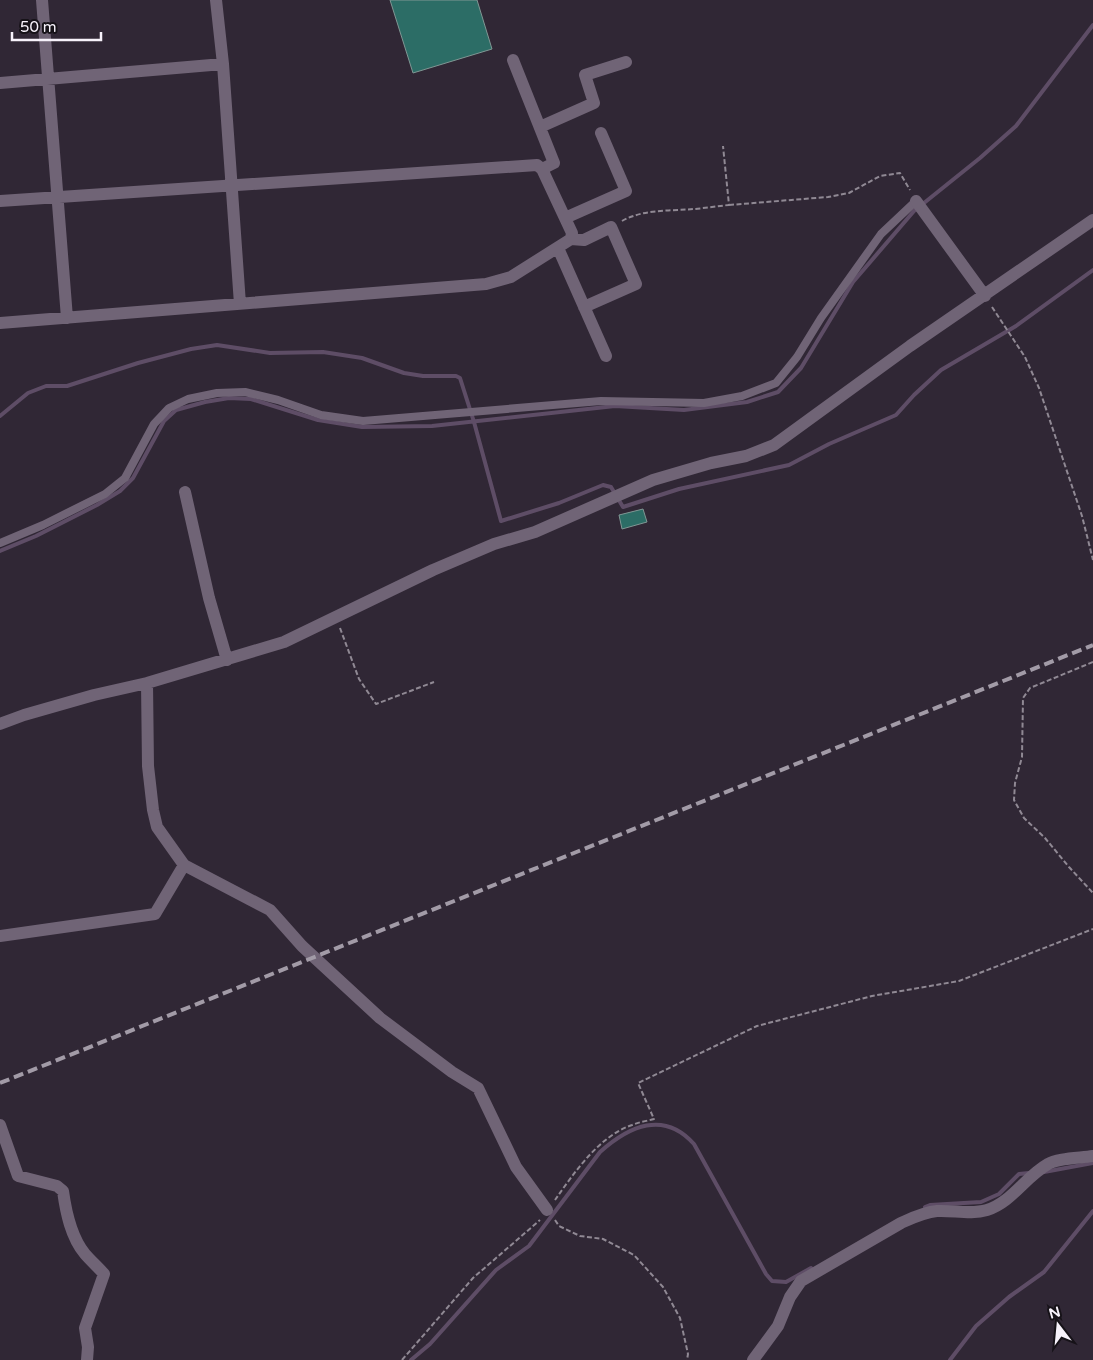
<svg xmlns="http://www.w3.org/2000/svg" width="1093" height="1360" font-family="'Varela Round',sans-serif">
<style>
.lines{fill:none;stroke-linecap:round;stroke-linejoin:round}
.stream{stroke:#5e4d66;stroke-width:4}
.building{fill:#2c6d66;stroke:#809794}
.path{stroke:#908994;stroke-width:2;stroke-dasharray:5 2.5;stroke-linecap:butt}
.lane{stroke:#706476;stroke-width:8}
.street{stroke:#706476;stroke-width:12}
.rail{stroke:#a29ba7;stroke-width:4;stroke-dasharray:10 5;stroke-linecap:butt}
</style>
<rect width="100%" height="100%" fill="#302735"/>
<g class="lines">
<path class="stream" d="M0 416 28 393 46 386H67L138 363 191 349 217 345 270 353 323 352 362 358 404 373 423 376H456L460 378 474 422 501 521 559 503 603 485 611 487 623 507 679 489 789 465 829 444 896 415 914 395 941 370 1016 326 1093 270
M0 551 36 536 97 505 120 491 133 478 164 421 176 410 205 402 229 398 251 399 318 420 362 427 432 426 615 406 684 410 747 402 778 392 801 368 853 282 914 211 980 158 1016 126 1093 25
M1044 1172 1093 1163
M925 1207 930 1205 981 1202 999 1194 1019 1174 1029 1173
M411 1360 430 1344 496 1270 529 1246 600 1152C629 1126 664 1110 694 1144L766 1274 772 1281 786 1282 811 1268
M950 1360 976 1326 1009 1297 1044 1272 1093 1211"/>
</g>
<path class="building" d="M390 0H477L492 49 413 73Z
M643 509 647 522 622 529 619 515Z"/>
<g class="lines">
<path class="path" d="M729 205 828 197 849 193 880 176 900 173 910 190
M622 221C643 209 670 211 694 209 706 208 718 206 729 205L723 146
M992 307 1025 357 1039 388 1082 516 1093 560
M340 628 359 679 376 704 434 682
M1093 662 1030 688 1023 698 1022 757 1015 783 1014 800 1024 818 1045 838 1069 867 1093 893
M555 1200C574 1173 599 1136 632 1125 639 1122 647 1121 654 1119L638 1083 757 1026 872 996 959 981 1093 929
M555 1220 559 1226 580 1236 603 1239 634 1255 663 1287 680 1318 688 1354 687 1360
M402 1360 473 1278 540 1220"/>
<path class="lane" d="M0 543 43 525 105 494 125 478 154 424 169 408 188 399 217 393 245 392 278 400 321 415 363 421 601 401 704 403 742 396 776 383 797 357 821 318 881 234 916 201"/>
<path class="street" d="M42 0 67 318
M216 0 223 64 240 304
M513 60 554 163 542 169
M0 83 223 64
M540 127 594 103 585 75 626 62
M0 201 537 165 542 169 572 233 571 239
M916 201 985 296
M565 218 626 191 601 133
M558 248 606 356
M0 323 486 284 511 277 571 239 584 240 611 227 636 284 584 307
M185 492 209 598 227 660
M147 683 148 766 153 810 157 827 184 865 270 910 302 946 380 1018 452 1072 478 1088 516 1167 547 1210
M0 724 24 715 94 695 147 683 284 642 433 570 494 544 535 532 653 480 711 463 746 456 774 445 910 346 1093 220
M0 936 155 914 184 865
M0 1125 18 1176 57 1186 63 1191C66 1213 71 1237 85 1254 91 1261 98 1267 104 1274L85 1328 88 1347 87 1360
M753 1360 778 1326 790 1297 801 1281 901 1223C912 1218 924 1212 937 1211 953 1210 971 1215 987 1210 1012 1202 1025 1177 1048 1164 1057 1158 1081 1158 1093 1156"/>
<path class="rail" d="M0 1083 1093 645"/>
</g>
<g transform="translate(1058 1325) rotate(344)" stroke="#161218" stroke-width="4" paint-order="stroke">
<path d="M0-4L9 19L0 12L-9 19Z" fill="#f7f2fb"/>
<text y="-8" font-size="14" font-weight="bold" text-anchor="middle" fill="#f7f2fb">N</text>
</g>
<path d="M12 32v8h89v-8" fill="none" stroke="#f7f2fb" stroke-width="2.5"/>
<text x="20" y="32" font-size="15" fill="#f7f2fb" stroke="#161218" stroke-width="4" paint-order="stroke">50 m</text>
</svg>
